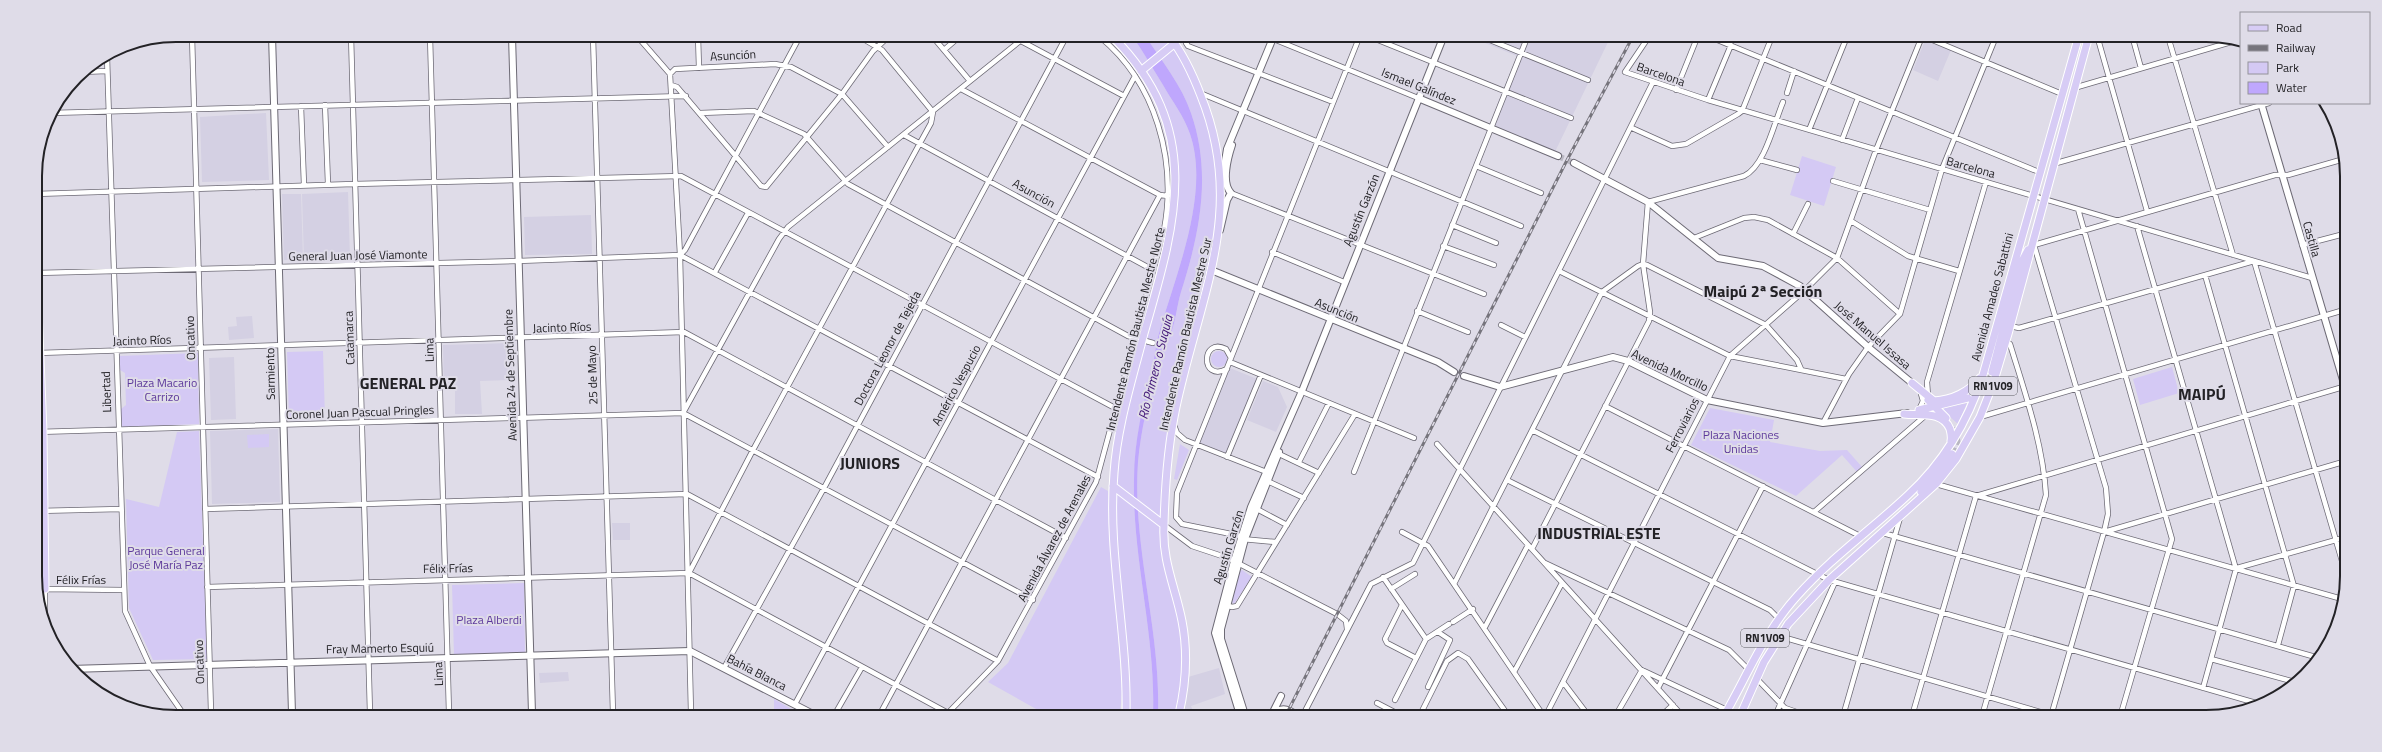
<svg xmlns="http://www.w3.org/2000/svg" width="2382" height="752" font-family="'Titillium Web',sans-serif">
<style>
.built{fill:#d4d0e3}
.green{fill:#d4c9f4}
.water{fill:#bfa7fd}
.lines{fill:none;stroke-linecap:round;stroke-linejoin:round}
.secondary-tunnel{stroke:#b9b7c1;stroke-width:6;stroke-dasharray:6 3;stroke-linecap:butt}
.primary-tunnel{stroke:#b9b7c1;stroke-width:7;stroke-dasharray:7 3.5;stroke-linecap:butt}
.street-casing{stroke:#6d6a75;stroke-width:6}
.secondary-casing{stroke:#6d6a75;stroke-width:8}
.primary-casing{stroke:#fff;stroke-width:9}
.street{stroke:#fff;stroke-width:4.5}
.secondary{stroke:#fff;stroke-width:6}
.primary{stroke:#d7ccf5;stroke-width:7}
.rail-casing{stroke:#76747c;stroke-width:3}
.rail{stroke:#dfdce8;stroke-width:1.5;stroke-dasharray:4.5;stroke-linecap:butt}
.primary-bridge-casing{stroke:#fff;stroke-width:9;stroke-linecap:butt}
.primary-bridge{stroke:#d7ccf5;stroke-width:7}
.labels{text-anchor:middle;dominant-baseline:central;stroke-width:4;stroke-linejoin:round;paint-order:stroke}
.shield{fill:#dfdce8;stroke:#5b5a60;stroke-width:1}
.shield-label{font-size:11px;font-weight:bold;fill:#232226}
.street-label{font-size:12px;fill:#232226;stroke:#dfdce8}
.park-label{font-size:12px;fill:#5d399b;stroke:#dfdce8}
.water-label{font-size:13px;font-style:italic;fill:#3e1275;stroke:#dfdce8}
.district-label{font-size:16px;font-weight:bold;fill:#232226;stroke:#dfdce8}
.rim{fill:none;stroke:#232226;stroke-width:2}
</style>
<rect width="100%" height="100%" fill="#dfdce8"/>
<path class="built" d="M1473 38H1610L1552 158 1487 130 1517 56Z
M1928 42 1951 50 1938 81 1913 70 1924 43Z
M266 113 269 180 202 182 200 117Z
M348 192 350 258 304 260 302 194Z
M282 194H301L303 259 284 260Z
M591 215 592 254 525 255 524 217Z
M252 316 254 338 229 340 228 327 237 326 236 317Z
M512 343 513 380 480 381 482 414H455V387L444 388 443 345Z
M234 357 236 419 211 420 209 358Z
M1230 368 1257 379 1226 454 1199 443Z
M1263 381 1278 387 1287 407 1276 432 1247 420Z
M278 429 280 502 212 504 210 431Z
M612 523H630V540H613Z
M1219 668 1225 694 1191 706 1194 714 1183 715 1188 677Z
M568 672 569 681 540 683 539 673Z"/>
<path class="green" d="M1113 37H1133C1144 53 1153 69 1163 85 1172 101 1184 116 1190 134 1211 195 1174 278 1158 337 1155 348 1154 360 1152 371 1143 407 1134 442 1134 479 1132 558 1156 636 1153 714H1126L1113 486 1121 421 1167 248 1174 156 1155 94Z
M1146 37H1170L1175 43 1213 130 1221 218 1176 406 1163 538 1184 632 1179 714H1158C1161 630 1132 547 1138 462 1141 431 1148 399 1157 369 1161 357 1167 345 1171 333 1176 320 1177 305 1181 292 1200 233 1212 173 1191 113 1182 86 1162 61 1146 37Z
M1802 156 1836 167 1824 206 1790 195Z
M323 351 325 418 289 419 287 352Z
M1211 359a8 8 0 1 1 16 0a8 8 0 1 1-16 0Z
M198 353 199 424 121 427V409L126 405 125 373 120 370 119 356Z
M2172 367 2179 393 2140 405 2133 379Z
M1967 403 1958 424 1941 409Z
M1710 408 1774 420 1770 442 1820 451 1847 450 1862 467 1857 472 1842 455 1796 496 1691 445Z
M199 431 207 659 153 660 129 608 126 499 159 507 177 432Z
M269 434V447L248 448 247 435Z
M1180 444 1189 450 1177 480 1174 479Z
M1101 487 1108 491 1122 691 1120 714H1045L988 682 1008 663Z
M1242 570 1252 577 1234 604 1232 602 1239 571Z
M524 583 525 654 454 655 452 585Z
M774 699 800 714H774Z"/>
<path class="water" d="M1133 37H1146C1162 61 1182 86 1191 113 1212 173 1200 233 1181 292 1177 305 1176 320 1171 333 1167 345 1161 357 1157 369 1148 399 1141 431 1138 462 1132 547 1161 630 1158 714H1153C1156 636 1132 558 1134 479 1134 441 1143 405 1152 368 1155 358 1155 347 1158 337 1174 278 1211 195 1190 134 1184 116 1172 101 1163 85 1153 69 1144 53 1133 37Z"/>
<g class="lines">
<path class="secondary-tunnel" d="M1558 156 1574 163"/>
<path class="primary-tunnel" d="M1976 394 1992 372
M1952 454 1957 442 1954 427"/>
<g class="street-casing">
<path id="street" d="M192 35 211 712
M351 35 370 713
M430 36 449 713
M593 36 613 713
M637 36 670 74
M698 36 699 68
M860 37 882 50 933 112
M933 37 970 81
M1188 37 1186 43 1188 46 1333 102
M1271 38 1418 98
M1373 38 1571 118
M1485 38 1588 80
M1648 38 1625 72 1708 100 2312 278
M1715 39 2039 172
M1930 39 2062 94
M2098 39 2147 211
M2133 39 2141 68
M2169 40 2233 255
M1021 41 1124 96
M1175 43 1180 37
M944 50 959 37
M107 56 125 611 150 666 182 712
M82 72 107 71
M670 74 680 255 691 713
M670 74 675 69 775 64 791 67 842 94 888 147
M671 85 677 87 761 186 766 187 842 94 873 51 888 37
M2074 88 2238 40
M961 89 1160 195 1168 196
M1676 90 1697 38
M1200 93 1521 226
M1787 93 1794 71
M1708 100 1731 45
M325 105 328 184
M301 106 304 185
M50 113 686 96
M700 113 754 111 804 134 848 184 1128 336 1153 343
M1632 128 1672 146 1686 144 1738 114 1742 111 1771 39
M1809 130 1846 39
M904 135 1153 270
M1842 140 1858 98
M1760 160 1797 170
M2053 164 2269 103
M1476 166 1541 193
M1833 181 1930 210
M1231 193 1484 294
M35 194 354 184 681 176 1115 408
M2078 209 2172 539 2120 717
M1851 221 1908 256 1959 271
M1452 225 1496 243
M2137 226 2236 569 2203 688
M1793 234 1808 204
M1694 238 1744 218 1754 217 1768 220 1837 258 1900 314
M2032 244 2034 245 2106 488 2108 514 2104 532 2051 716
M2034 245 2275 175H2288L2344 159
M2302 245 2344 234
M1443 246 1494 265
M1272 252 1344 282
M680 255 685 250 800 36
M1559 271 1730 356 1846 379
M715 272 748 213
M36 273 518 261 680 255 1098 477
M2205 275 2294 586 2278 645
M1417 311 1468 332
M1501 325 1525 337
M2010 326 2019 328 2254 261 2342 561
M38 353 684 332 1066 538
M1230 362 1414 438
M1227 369C1200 383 1201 336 1226 349L1231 358
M1928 396 1927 382 1986 182
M1605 406 1862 537
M1919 410 1923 401 1921 394
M683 413 779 239 788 227 1025 37
M1980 417 2344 310
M1823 423 1849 374 1868 347 1900 314 1942 169 1995 39
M1174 425 1177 433 1185 440 1269 473
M1532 430 1829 580 2263 705
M37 432 683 413 1033 600
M1437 444 1679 712
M1277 453 1319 473
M1227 457 1261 375
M1299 462 1329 403
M1354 472 1527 38
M1265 480 1304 498
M1507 480 1770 610 1778 618
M1936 484 2342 599
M1976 496 2343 387
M1255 508 1287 525
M205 509 687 494 998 661
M37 511 121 509
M1814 512 1926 415
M1164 525 1192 546 1228 558 1337 614 1346 621 1347 629
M1402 532 1428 546 1543 715
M2104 532 2343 462
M1883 533 2319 658
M1241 536 1182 524 1176 517 1177 493 1359 38
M1242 539 1276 542
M1532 549 1649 321 1650 312 1643 264 1648 202 1744 176C1765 166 1774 123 1783 102
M1545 563 1729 650 1748 669
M2237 568 2343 538
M690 571 753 450 920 143 931 123 933 112
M1383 577 1426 639 1395 700
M1454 584 1602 292 1638 266 1643 264 1647 265 1766 325 1797 360 1801 369
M207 587 689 573 948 713
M1391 589 1415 574
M1225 605 1232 607 1237 606 1355 414
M1402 605 1385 639 1387 643 1416 658
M45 620V589L124 590
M1453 622 1473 609
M1485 627 1528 545
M1779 636 2054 716
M1426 639 1449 624
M2211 659 2295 682
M724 668 824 488 1066 37
M1644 671 1727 710 1720 716
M1514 672 1562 583
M1756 678 1785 708 1808 716
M1563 682 1588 715
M1428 687 1450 640 1438 632
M1658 688 1763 486
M1377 703 1400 715
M795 704 1135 76
M835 714 862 667
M880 714 1160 195
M947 714 998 661 1096 482 1164 230C1177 160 1156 83 1100 37
M1023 714H1030
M1303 715 1371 584 1413 563 1653 82
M1420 715 1447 661 1458 653 1468 659 1508 715
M1546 715 1730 356 1805 290 1837 258 1876 150 1921 39
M1616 715 1642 670
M1661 716 1673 705
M1775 716 1835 582
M1843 716 1900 518
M1912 716 1976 496
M1982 716 2046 495C2043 444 2025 393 2010 344L2006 342"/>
</g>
<g class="secondary-casing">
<path id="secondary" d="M272 35 292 713
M512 36 532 713
M1418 98 1558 156
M2261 103 2343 380
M1574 163 1648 202 1718 258 1763 266 1800 286 1868 347 1912 383
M1222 180 1227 149 1273 38
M1220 230 1227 200 1231 193C1221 183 1228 157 1232 145
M1211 270 1438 362 1454 372
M1464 376 1500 387 1613 357 1628 361 1707 400 1823 423 1907 413
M70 669 690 651 813 714
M2273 698 2304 676
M1273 712 1281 696
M1240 715 1215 633 1234 561 1251 507 1302 391 1443 38
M1245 715 1221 639V629L1245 539 1279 452
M1272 715C1280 707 1288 708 1296 715"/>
</g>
<g class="primary-casing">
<path id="primary" d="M1113 37C1206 131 1175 225 1143 337
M1170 37C1184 55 1193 75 1201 96 1247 210 1200 295 1176 407 1168 445 1165 486 1164 525 1162 561 1175 586 1182 621 1188 652 1186 684 1179 714
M1141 71 1175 43
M36 261 43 432 45 589H38
M1992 372 2020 265 2028 250
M1912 383 1934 401C1952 400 1969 392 1980 378
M1928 400 1946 418
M1919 410 1968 398
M1904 414C1920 416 1942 410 1950 429 1951 434 1952 436 1951 441
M1113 486 1164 525
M1921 492 1952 454
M1126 714C1128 635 1107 552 1114 473 1117 429 1130 387 1141 345
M1724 716C1748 674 1765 631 1798 595 1831 558 1872 529 1908 495 1943 463 1968 421 1983 375L2078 39
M1740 716 1764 662 1788 624 1829 580 1936 484 1956 459 1980 417 1993 384 2008 334 2088 39"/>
</g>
<use href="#street" class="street"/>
<use href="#secondary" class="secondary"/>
<use href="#primary" class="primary"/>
<g class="rail-casing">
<path id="rail" d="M118 703 165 712
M1286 715 1565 164 1632 38"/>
</g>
<use href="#rail" class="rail"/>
<g class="primary-bridge-casing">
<path id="primary-bridge" d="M1141 345 1143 337"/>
</g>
<use href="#primary-bridge" class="primary-bridge"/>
</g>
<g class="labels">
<g class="shield">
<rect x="1969" y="377" width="48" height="18" rx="3"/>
<rect x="1741" y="629" width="48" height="18" rx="3"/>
</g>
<g class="shield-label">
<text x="1993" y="386">RN1V09</text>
<text x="1765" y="638">RN1V09</text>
</g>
<g class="street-label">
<text transform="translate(733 55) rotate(-3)">Asunción</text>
<text transform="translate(1661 74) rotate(19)">Barcelona</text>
<text transform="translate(1419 86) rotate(22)">Ismael Galíndez</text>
<text transform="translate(1971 167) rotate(16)">Barcelona</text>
<text transform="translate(1034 193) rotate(29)">Asunción</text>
<text transform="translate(1361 210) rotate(-68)">Agustín Garzón</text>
<text transform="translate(2312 239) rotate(74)">Castilla</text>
<text transform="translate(358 255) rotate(-1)">General Juan José Viamonte</text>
<text transform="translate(1992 297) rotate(-75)">Avenida Amadeo Sabattini</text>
<text transform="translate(1337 310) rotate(22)">Asunción</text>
<text transform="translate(562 327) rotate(-2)">Jacinto Ríos</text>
<text transform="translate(1135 329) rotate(-76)">Intendente Ramón Bautista Mestre Norte</text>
<text transform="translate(1185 334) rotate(-77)">Intendente Ramón Bautista Mestre Sur</text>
<text transform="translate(1873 335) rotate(41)">José Manuel Issasa</text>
<text transform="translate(190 338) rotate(-92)">Oncativo</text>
<text transform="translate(349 338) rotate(-92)">Catamarca</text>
<text transform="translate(142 340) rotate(-2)">Jacinto Ríos</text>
<text transform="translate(887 348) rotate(-62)">Doctora Leonor de Tejeda</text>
<text transform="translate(429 350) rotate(-91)">Lima</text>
<text transform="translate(1670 370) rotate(25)">Avenida Morcillo</text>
<text transform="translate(270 374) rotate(-91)">Sarmiento</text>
<text transform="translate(510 375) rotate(-92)">Avenida 24 de Septiembre</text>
<text transform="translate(592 375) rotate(-92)">25 de Mayo</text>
<text transform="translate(956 385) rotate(-62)">Américo Vespucio</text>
<text transform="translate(106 392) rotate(-92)">Libertad</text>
<text transform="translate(360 412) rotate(-2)">Coronel Juan Pascual Pringles</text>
<text transform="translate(1682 425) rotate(-63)">Ferroviarios</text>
<text transform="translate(1054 538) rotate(-62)">Avenida Álvarez de Arenales</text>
<text transform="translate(1228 547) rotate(-73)">Agustín Garzón</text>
<text transform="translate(448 568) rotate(-1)">Félix Frías</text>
<text x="81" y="579">Félix Frías</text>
<text transform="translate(380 648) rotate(-1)">Fray Mamerto Esquiú</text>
<text transform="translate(199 662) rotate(-92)">Oncativo</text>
<text transform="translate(757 672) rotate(27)">Bahía Blanca</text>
<text transform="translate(438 674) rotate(-92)">Lima</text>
</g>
<g class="park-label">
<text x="162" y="382">Plaza Macario<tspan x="162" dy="14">Carrizo</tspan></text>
<text x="1741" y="434">Plaza Naciones<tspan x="1741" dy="14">Unidas</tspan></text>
<text x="166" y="550">Parque General<tspan x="166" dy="14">José María Paz</tspan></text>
<text x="489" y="619">Plaza Alberdi</text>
</g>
<g class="water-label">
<text transform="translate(1155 367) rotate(-76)">Río Primero o Suquía</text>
</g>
<g class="district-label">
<text x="1763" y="291">Maipú 2ª Sección</text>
<text x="408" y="383">GENERAL PAZ</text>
<text x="2202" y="394">MAIPÚ</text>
<text x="870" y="463">JUNIORS</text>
<text x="1599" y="533">INDUSTRIAL ESTE</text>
</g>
</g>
<path d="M0 0H2382V752H0ZM176 42H2206A134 134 0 0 1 2340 176V576A134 134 0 0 1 2206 710H176A134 134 0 0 1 42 576V176A134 134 0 0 1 176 42Z" fill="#dfdce8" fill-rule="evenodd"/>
<path class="rim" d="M176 42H2206A134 134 0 0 1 2340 176V576A134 134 0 0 1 2206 710H176A134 134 0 0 1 42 576V176A134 134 0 0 1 176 42Z"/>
<rect x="2240" y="12" width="130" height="92" fill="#dfdce8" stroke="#94929a"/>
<rect x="2248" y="25" width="20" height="6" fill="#d7ccf5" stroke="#94929a"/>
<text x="2276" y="32" font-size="12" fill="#232226">Road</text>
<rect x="2248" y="45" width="20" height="6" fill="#76747c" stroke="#94929a"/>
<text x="2276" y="52" font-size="12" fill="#232226">Railway</text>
<rect x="2248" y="62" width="20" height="12" fill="#d4c9f4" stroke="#94929a"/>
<text x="2276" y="72" font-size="12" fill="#232226">Park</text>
<rect x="2248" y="82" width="20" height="12" fill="#bfa7fd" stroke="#94929a"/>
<text x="2276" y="92" font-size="12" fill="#232226">Water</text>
</svg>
